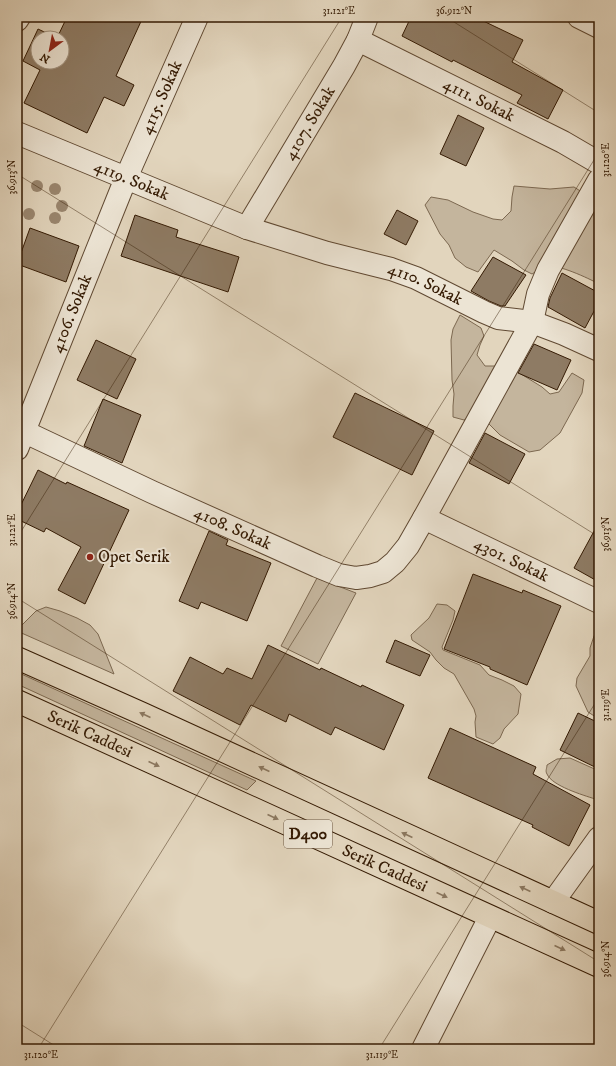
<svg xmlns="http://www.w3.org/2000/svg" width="616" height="1066" font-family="'IM FELL DW Pica',serif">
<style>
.green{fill:#c4b59d;stroke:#7c6850}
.building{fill:#8e7b64;stroke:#341a03}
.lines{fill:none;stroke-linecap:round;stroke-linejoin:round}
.minor-casing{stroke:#604932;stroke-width:24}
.highway-casing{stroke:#341a03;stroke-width:24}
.minor{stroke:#ece4d4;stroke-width:22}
.highway{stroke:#e2d5bd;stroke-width:22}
.tree{fill:#9a8770}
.oneway{fill:#8b7860}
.ticks{fill:none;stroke:#341a03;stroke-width:1;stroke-opacity:0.45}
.poi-dot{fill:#8f2418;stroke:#ece4d4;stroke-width:1.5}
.labels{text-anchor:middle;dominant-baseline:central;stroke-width:4;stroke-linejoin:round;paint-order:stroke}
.shield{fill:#ece4d4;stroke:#6b5742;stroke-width:1}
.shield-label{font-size:16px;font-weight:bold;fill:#341a03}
.street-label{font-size:17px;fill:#341a03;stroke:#ece4d4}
.poi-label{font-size:17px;fill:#341a03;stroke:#ece4d4;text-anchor:start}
.neatline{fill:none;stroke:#341a03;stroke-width:1.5}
.ticks-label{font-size:10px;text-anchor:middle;fill:#341a03}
</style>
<rect width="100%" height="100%" fill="#e2d5bd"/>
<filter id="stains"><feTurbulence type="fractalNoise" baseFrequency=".005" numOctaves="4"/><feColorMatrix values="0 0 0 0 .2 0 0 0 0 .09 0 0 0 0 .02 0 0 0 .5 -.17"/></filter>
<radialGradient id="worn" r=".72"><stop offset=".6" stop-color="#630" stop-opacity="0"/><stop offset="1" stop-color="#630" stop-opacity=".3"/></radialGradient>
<path class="green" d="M514 186 550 189 574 187 585 194 594 212 599 221V284C588 278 558 264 546 266 541 267 536 272 532 274L524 270 512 261 494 250 478 272 466 267 455 258 449 245 440 234 425 205 431 197 448 200 473 212 493 219 502 220 511 211 512 197Z
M460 315 481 328 484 336 480 345 477 355 485 366H501L513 369 542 387 550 394 559 392 572 373 584 380 582 393 560 433 540 450 529 452 500 435 484 419 476 414 464 420 453 417V406L454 394 452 380 451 340 453 329Z
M317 578 356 593 318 664 281 646Z
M437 604 447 605 455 611 453 620 442 647 443 650 480 665 489 675 502 680 514 686 521 694 518 714 504 729 500 738 493 744 476 737 475 722 476 716 474 709 454 674 444 668 436 660 430 652 412 640 411 635 429 618Z
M46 607 60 611 77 618 90 625 98 634 114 674 17 631V630L36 611Z
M599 628V719L588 712 576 686 577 678 590 656V648L594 636Z
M17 672 256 781 247 790 17 684Z
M570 758 599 771V799H595C583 795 552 786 547 774 545 771 547 768 547 765L557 759Z"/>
<path class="building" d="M67 17H143L116 76 134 85 124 106 104 97 87 133 24 103 40 70 23 61 38 29 57 38H38V62H62V38H57Z
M411 17H475L523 40 512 62 563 90 548 119 517 103 522 95 453 60 452 62 402 36Z
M458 115 484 128 466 166 440 154Z
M397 210 418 221 406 245 384 234Z
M135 215 178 230 176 237 239 257 228 292 121 256Z
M30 228 79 246 66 282 17 264Z
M493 257 526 275 505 306H501L489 301 471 291Z
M562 273 599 293V302L585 328 548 307 550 298Z
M96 340 136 359 117 399 77 380Z
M534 344 571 360 557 390 518 373Z
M355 393 434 431 412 475 333 437Z
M103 399 141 415 122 463 84 446Z
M485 433 525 454 509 484 469 463Z
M38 470 66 484 67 482 129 510 85 604 58 590 81 547 46 528 44 532 17 519V513Z
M599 522V582L574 568Z
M209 531 228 540 226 545 271 563 247 621 201 602 198 609 179 601Z
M473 574 522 593 523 590 561 606 527 685 490 669V667L444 649Z
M395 640 430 655 420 676 386 662Z
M268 645 320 670 321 668 361 687 362 685 404 705 384 750 335 727 331 735 289 714 286 722 251 705 240 725 173 691 190 657 223 674 227 668 252 679Z
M578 713 599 723V769L560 750Z
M450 728 536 767 533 774 590 805 569 846 532 827 533 825 428 778Z"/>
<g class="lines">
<g class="minor-casing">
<g id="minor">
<path d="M579 17 599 27"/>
<path d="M17 20 19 17"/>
<path id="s1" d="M358 40 563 142 599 163"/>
<path id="s2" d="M17 133 247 228 327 253 391 269 416 278 484 312 498 318 532 322 564 334 599 350"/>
<path id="s3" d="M247 228 344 66 358 40 367 17"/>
<path id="s4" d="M25 432 152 492 317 566 339 575 356 578 370 576 383 572 395 562 408 546 424 518 532 322 538 294 548 270 599 180"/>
<path id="s5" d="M17 449 126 178 197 17"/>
<path id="s6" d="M424 518 599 602"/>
<path d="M553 902 599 838"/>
<path d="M423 1049 490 917"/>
</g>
</g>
<g class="highway-casing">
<g id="highway">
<path d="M17 658 143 714 599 923"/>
<path id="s7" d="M17 701 599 966"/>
</g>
</g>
<use href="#minor" class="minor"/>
<use href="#highway" class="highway"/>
</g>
<g class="tree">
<circle cx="37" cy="186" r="6"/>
<circle cx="55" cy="189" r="6"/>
<circle cx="62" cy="206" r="6"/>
<circle cx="29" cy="214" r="6"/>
<circle cx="55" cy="218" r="6"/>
</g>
<defs><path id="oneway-solid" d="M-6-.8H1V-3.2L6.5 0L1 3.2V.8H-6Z"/></defs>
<g class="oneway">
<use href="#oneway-solid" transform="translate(145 715) rotate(-156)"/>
<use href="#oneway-solid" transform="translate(154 764) rotate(24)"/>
<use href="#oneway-solid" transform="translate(264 769) rotate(-155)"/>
<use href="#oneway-solid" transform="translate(273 817) rotate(24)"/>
<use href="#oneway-solid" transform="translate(407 835) rotate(-155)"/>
<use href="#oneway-solid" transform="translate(525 889) rotate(-155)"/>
<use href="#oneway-solid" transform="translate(442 895) rotate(24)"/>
<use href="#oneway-solid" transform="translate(560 948) rotate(24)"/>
</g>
<path class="ticks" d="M446 17 599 113M17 174 599 537M17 538 342 17M17 598 599 962M17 1022 60 1049M38 1049 599 152M379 1049 599 697"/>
<circle class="poi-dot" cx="90" cy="557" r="4"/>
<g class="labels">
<rect class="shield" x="284" y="820" width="48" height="28" rx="3"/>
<g class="shield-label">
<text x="308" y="834">D400</text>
</g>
<g class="street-label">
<text stroke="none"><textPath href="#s5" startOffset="380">4115. Sokak</textPath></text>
<text stroke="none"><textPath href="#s1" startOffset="135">4111. Sokak</textPath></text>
<text stroke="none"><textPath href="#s3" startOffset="122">4107. Sokak</textPath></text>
<text stroke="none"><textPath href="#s2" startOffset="124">4119. Sokak</textPath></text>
<text stroke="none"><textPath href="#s2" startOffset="436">4110. Sokak</textPath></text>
<text stroke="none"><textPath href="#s5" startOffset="146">4106. Sokak</textPath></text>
<text stroke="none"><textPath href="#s4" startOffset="229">4108. Sokak</textPath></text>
<text stroke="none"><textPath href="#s6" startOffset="97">4301. Sokak</textPath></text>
<text stroke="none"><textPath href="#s7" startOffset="80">Serik Caddesi</textPath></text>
<text stroke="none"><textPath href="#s7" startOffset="404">Serik Caddesi</textPath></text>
</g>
<g class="poi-label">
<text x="98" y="557">Opet Serik</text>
</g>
</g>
<rect width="616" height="1066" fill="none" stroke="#e2d5bd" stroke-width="44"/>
<g transform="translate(50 50) rotate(212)"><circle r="19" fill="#ece4d4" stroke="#a29380"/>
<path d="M0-3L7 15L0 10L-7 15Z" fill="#8f2418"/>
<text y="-6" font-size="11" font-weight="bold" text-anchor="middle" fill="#341a03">N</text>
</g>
<rect x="22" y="22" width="572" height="1022" class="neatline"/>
<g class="ticks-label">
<text x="339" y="14">31.121°E</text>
<text x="454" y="14">36.912°N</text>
<text transform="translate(605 160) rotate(-90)" y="4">31.120°E</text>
<text transform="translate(11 177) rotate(-90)" y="4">36.913°N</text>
<text transform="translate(11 530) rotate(-90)" y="4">31.121°E</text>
<text transform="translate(605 534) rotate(-90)" y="4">36.913°N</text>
<text transform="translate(11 601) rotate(-90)" y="4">36.914°N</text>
<text transform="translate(605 705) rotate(-90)" y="4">31.119°E</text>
<text transform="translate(605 959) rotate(-90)" y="4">36.914°N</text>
<text x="41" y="1058">31.120°E</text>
<text x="382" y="1058">31.119°E</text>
</g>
<rect width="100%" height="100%" filter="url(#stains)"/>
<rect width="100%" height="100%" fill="url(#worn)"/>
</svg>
